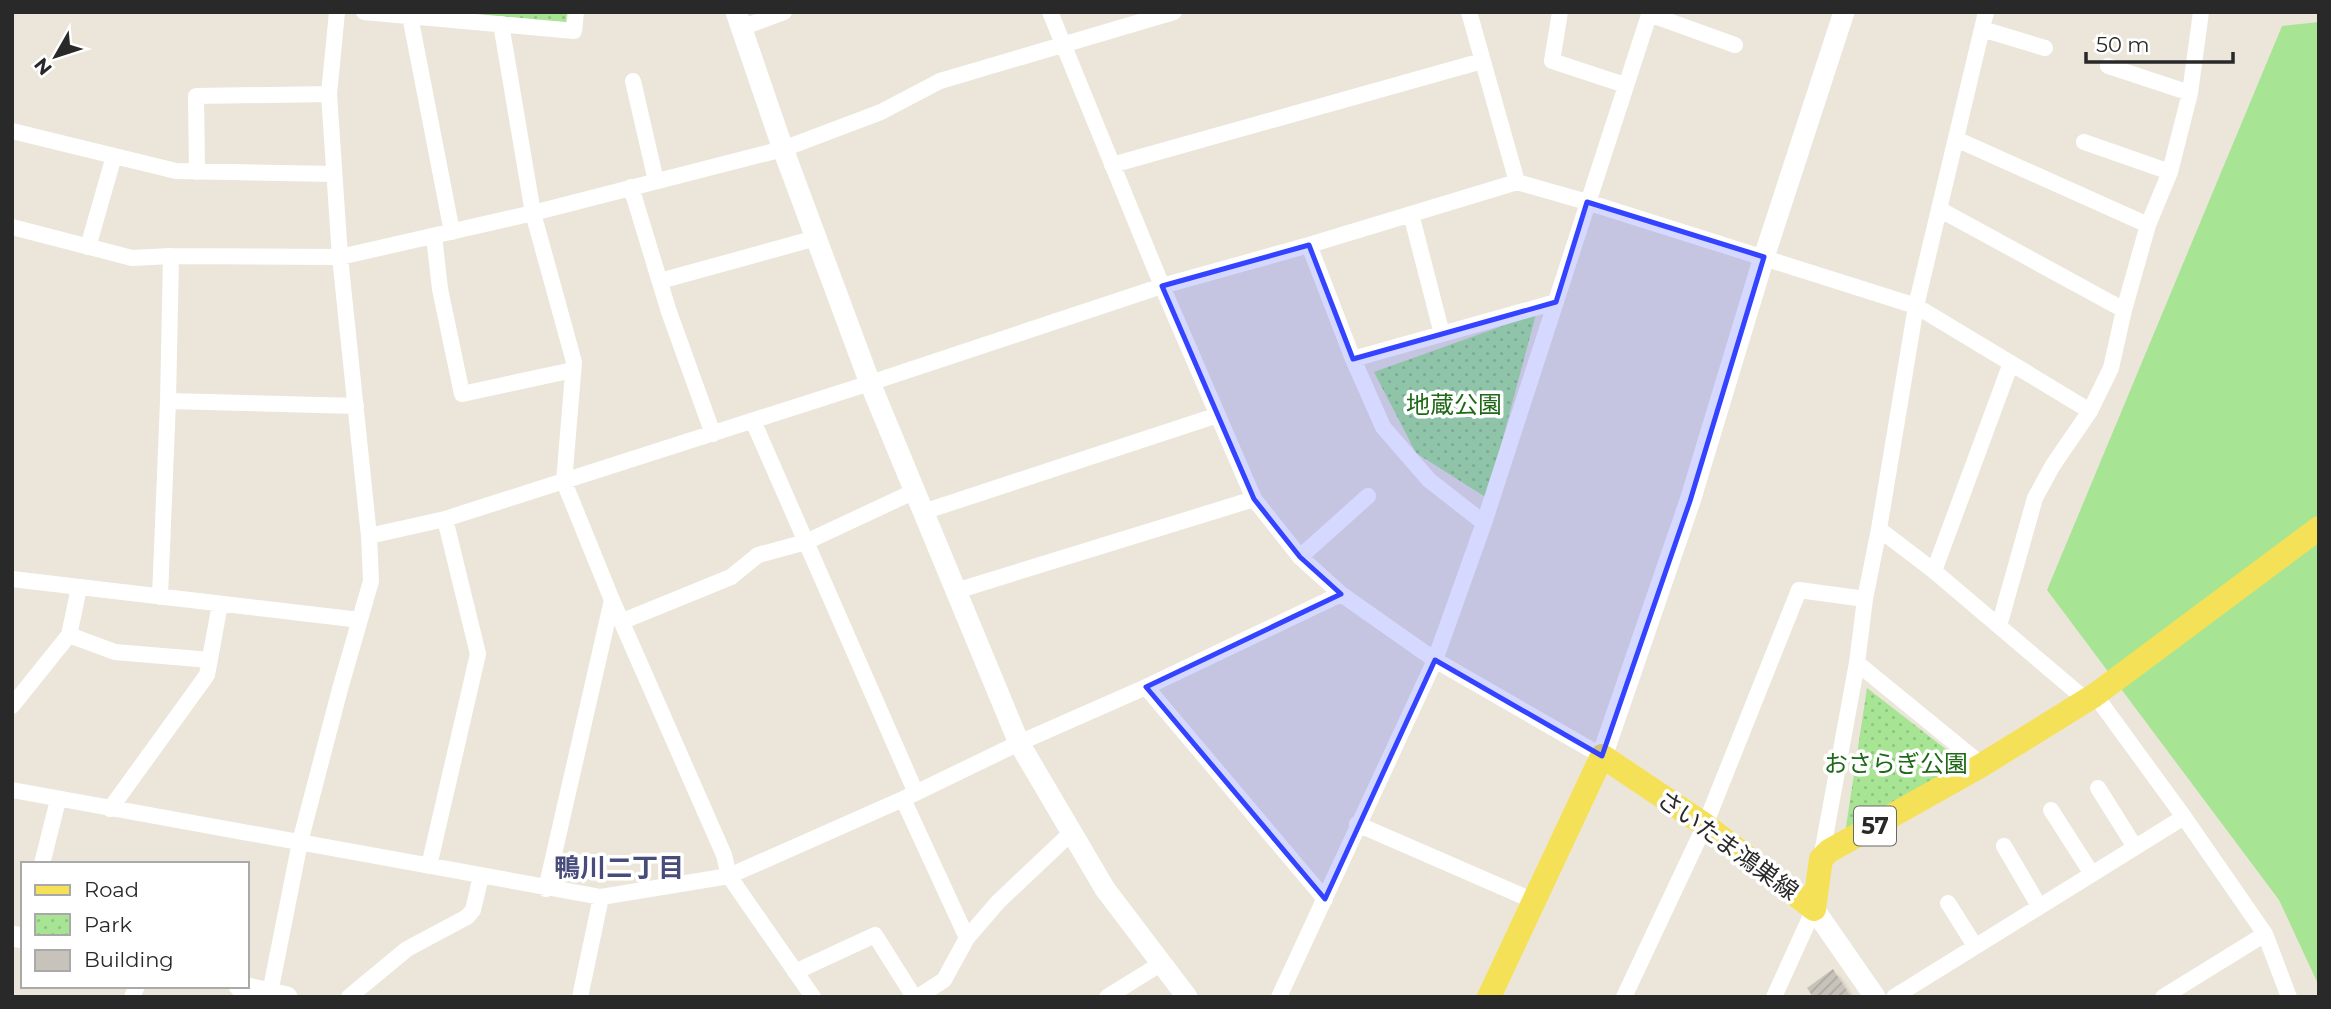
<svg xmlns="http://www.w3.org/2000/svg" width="2331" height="1009" font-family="Montserrat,'Noto Sans JP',sans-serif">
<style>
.grass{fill:#a7e594}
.park{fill:url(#park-dots)}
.building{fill:url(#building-hatch);filter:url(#shadow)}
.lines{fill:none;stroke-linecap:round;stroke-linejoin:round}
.street{stroke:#fff;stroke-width:16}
.secondary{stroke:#fff;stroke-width:21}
.primary{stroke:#f5e157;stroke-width:24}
.marked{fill:#3443ff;fill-opacity:0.2;stroke:#3443ff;stroke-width:5;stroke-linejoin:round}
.labels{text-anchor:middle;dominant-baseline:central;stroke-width:7;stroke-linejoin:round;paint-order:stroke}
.shield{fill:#fff;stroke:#696969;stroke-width:2}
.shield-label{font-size:23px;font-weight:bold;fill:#292929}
.park-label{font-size:24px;fill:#1f6817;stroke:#fff}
.street-label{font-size:24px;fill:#292929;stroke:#fff}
.neighbourhood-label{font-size:26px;font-weight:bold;fill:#484c7b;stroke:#fff}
</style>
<defs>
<pattern id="park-dots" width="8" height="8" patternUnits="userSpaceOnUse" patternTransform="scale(1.75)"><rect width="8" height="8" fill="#a7e594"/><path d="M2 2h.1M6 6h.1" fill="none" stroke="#90c480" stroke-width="1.8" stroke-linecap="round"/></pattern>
<pattern id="building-hatch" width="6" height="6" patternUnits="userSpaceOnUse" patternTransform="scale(1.75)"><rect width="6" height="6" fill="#c7c3ba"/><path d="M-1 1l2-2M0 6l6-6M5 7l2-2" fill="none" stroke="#aba8a0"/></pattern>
<filter id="shadow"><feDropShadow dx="4.5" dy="7" stdDeviation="2" flood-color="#0004"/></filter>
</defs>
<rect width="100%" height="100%" fill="#ece6da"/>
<path class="grass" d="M2319 22V986L2279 900 2047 590 2282 26Z"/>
<path class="park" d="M456 12H567L566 22Z
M1536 314 1487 498 1416 453 1374 372Z
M1867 688 1969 767 1844 840Z"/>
<path class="building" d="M1833 969 1851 997H1813L1807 988Z"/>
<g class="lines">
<path class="street" d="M364 12 574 31 576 12
M1050 12 1162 286 1254 499 1300 557 1341 594 1435 660 1602 756
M1469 12 1517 182
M1560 12 1552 61 1625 85
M1649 14 1735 45
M410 16 452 232
M501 24 533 213 574 362 564 482 612 600 724 855 729 876 813 997
M741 28 784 12
M1982 29 2045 48
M2108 66 2190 93
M633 81 656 181
M12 131 176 171 334 174
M1956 139 2148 225
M2084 142 2170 172
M1112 165 1482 61
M197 172 196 96 329 94
M631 187 669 312 713 434
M1939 209 2124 310
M1411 214 1442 334
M12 227 132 258 171 256 340 257 533 213 783 149 881 112 940 81 1174 12
M434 236 440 289 462 394 573 370
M1309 245 1353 359 1383 427 1429 480 1484 523
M88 247 114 156
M660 281 816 238
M1353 359 1556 302
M168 401 356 406
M753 421 916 793
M923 512 1218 415
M1879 529 1934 571 2086 700
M369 536 445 519 870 383 1162 286 1309 245 1517 182 1587 202 1916 306 2090 411
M1300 557 1368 496
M1934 571 2011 363
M12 579 360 620
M956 591 1254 499
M160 597 168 401 171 256
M623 621 731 577 758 555 806 542 915 491
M1999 626 2035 498 2053 465 2090 411 2111 368 2124 310 2148 225 2170 172 2190 93 2201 12
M69 635 115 652 210 660
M1857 663 1982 765
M1146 687 1325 899
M2095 695 2184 817 2265 934 2289 997
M12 706 69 635 79 588
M2098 788 2135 847
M12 790 601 897 729 876 903 799 1019 743 1146 687 1341 594
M903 799 967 938
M110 809 207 675 220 604
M2051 810 2092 874
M1357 824 1534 901
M2004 846 2039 906
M1821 859 1857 663 1865 599 1879 529 1916 306 1986 12
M42 864 58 800
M429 866 478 654 445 519
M546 889 612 600
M1948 903 1975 946
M795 972 875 935 914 997
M270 993 300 842 340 689 371 581 369 536 340 257 329 94 337 12
M132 997 137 986
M349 997 407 949 467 917 473 910 481 876
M580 997 601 897
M918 997 944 980 967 938 998 902 1072 832
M1107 997 1162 963
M1279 997 1435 660 1484 523 1650 12
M1624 997 1705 825 1799 590 1865 599
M1774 997 1814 909
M1894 997 2184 817
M2163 997 2265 934"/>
<path class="secondary" d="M736 12 783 149 870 383 1019 743 1105 889 1187 997
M1602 756 1690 501 1764 257 1844 12
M1814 909 1875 997
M12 936 23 938
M239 986 287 997"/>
<path class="primary" d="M1489 997 1602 756 1705 825 1814 909 1821 859 1829 851 1982 765 2095 695 2319 528"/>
</g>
<path class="marked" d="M1587 202 1764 257 1690 501 1602 756 1435 660 1325 899 1146 687 1341 594 1300 557 1254 499 1162 286 1309 245 1353 359 1556 302Z"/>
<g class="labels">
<rect class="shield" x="1854" y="806.5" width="42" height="39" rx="5"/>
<g class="shield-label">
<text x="1875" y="826">57</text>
</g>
<g class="park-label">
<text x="1454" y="404">地蔵公園</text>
<text x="1896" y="763">おさらぎ公園</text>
</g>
<g class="street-label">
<text transform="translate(1728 845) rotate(36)">さいたま鴻巣線</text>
</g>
<g class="neighbourhood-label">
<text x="619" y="868">鴨川二丁目</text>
</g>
</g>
<rect width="2331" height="1009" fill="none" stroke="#292929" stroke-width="28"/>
<rect x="21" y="862" width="228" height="126" fill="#ffffff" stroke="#a9a9a9" stroke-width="2"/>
<rect x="35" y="885" width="35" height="10" fill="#f5e157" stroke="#a9a9a9" stroke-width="2"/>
<text x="84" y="897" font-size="21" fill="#292929">Road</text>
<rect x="35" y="914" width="35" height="21" fill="url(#park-dots)" stroke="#a9a9a9" stroke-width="2"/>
<text x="84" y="932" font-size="21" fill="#292929">Park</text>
<rect x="35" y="950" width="35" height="21" fill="#c7c3ba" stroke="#a9a9a9" stroke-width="2"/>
<text x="84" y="967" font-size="21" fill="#292929">Building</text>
<g transform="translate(56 56) rotate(231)" stroke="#ffffff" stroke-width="5" paint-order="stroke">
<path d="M0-5L12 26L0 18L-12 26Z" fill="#292929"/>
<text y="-10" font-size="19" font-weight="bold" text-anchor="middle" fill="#292929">N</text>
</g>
<path d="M2086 52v10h147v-10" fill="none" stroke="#292929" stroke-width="3.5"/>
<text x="2096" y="52" font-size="21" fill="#292929" stroke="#ffffff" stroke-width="5" paint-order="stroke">50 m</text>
</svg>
